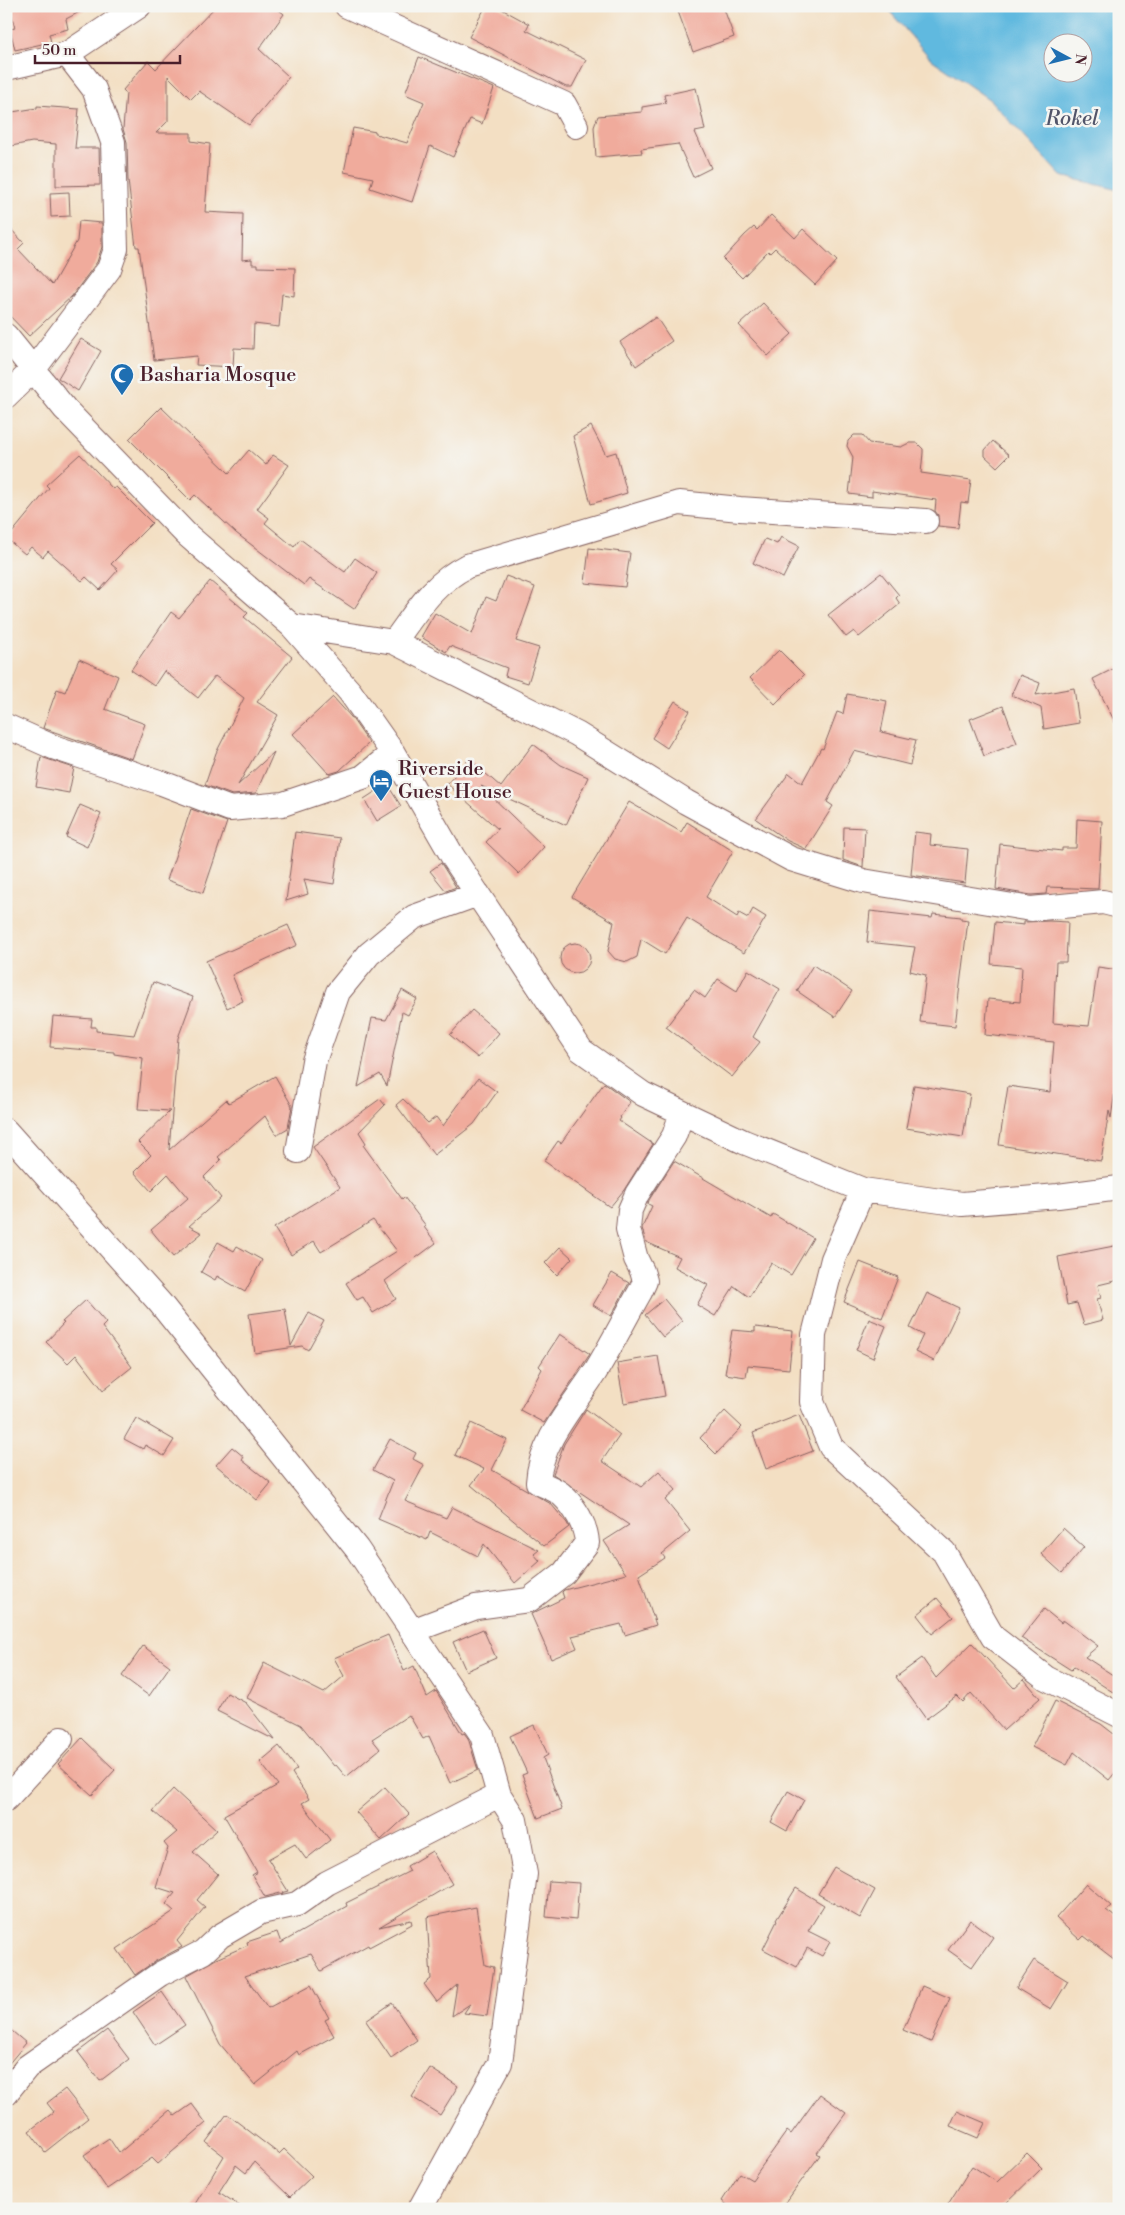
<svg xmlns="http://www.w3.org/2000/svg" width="1125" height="2215" font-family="'Libre Bodoni',serif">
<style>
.water{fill:#61b9df;stroke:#566c85;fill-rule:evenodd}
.building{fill:#f0ab9c}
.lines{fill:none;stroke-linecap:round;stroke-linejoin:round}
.minor-casing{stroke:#856260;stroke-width:26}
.minor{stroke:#fff;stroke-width:24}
.labels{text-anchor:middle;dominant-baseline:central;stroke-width:5;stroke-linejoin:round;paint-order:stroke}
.poi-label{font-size:20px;fill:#4a1f2b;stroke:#f6f6f2;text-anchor:start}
.water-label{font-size:21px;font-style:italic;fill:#52556a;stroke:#f6f6f2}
</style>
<rect width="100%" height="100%" fill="#f6f6f2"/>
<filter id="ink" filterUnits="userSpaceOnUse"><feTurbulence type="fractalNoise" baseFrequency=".02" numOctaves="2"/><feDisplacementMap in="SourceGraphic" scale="10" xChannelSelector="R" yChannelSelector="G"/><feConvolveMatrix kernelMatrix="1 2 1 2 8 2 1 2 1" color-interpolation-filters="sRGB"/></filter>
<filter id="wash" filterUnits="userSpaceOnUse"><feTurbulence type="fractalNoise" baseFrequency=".0096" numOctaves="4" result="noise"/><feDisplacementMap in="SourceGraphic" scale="20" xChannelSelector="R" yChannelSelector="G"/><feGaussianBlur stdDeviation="1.12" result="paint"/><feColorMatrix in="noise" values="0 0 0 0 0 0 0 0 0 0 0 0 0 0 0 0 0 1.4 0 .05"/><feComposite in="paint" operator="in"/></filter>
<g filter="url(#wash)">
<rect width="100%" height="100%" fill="#f3dfc3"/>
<path class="water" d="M885 6H1119V190L1061 176 990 100 931 59ZM1052 42H1082V72H1052Z"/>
<g id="blocks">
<path class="building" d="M9 6H91L66 19 68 29 49 34 51 42 15 50 10 29 15 28Z
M216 6H274L284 14 259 49 289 77 249 125 199 91 191 99 168 76V121L156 133H191V141L210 144 205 212 243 214 242 260 252 259V264H258V267L295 268 294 296 282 294 279 327 254 324 253 349 234 348 233 367 196 365 197 356 154 360 139 247H136L128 180 127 142 123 129 126 93 123 90 148 61 156 69Z
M486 6H496L529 24 526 30 586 60 572 87H566L469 37Z
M676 6H723L734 37 693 52Z
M419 57 494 88 482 124 470 119 453 157 430 146 412 202 370 188 373 178 344 172 353 128 376 132V134L407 143 424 102 405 94Z
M696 88 705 130 695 132 711 168 693 177 678 144 641 149 642 153 596 157 594 127 598 116 642 112V107L666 103 664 95Z
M37 106 79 109 75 148H99L100 185 56 186V144L32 142 6 147V113L37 108Z
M69 192 70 216 51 217 50 193Z
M771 215 795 238 803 229 837 261 815 285 775 248 770 253 768 251 742 278 723 259 745 235 754 227 757 230Z
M79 221 102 223V247L97 262 72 296 29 336 6 312V224L24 243 18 249 52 285 77 241Z
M763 303 792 334 768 356 739 325Z
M656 317 672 341 636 366 620 342Z
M81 339 101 351 78 391 58 378Z
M161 407 229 473 249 450 266 465 273 455 289 465 257 509 269 518 265 523 294 547 300 539 345 572 355 558 377 573 354 609 309 579 304 585 236 533 195 495 190 500 129 439Z
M591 426 606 455 616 452 627 493 591 504 573 436Z
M854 435H862L869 443 901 447 909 443H917L923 449V453L921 473 971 480 968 503 961 502 958 528 938 526V515L935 511 936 500 872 491V497L849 494 853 457 847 446 848 441Z
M993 441 1009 455 997 467 985 456V450Z
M80 454 113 489 116 487 152 523 111 564 118 570 100 590 86 577 82 581 48 551 43 557 31 547 25 554 7 539 49 488 46 485Z
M781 537 799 546 783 578 753 563 765 539 777 544Z
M589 548 630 553 625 587 585 583Z
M881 573 899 595 896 598 900 604 859 637 854 631 846 637 828 615Z
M506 576 535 587 516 641 539 648 528 683 505 676 507 668 450 646 446 652 421 637 435 613 472 634 486 597 496 601Z
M210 581 248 613 244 617 292 657 257 702 278 715 238 785 274 752 256 793 232 795 205 785 216 753 244 698 215 676 198 698 164 671 154 686 131 670 171 612 179 618Z
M779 650 804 675 775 704 750 678Z
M79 659 118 676 105 709 145 724 132 759 43 728 57 689 65 692Z
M1119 666V730L1093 679Z
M1020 675 1040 683 1036 695 1074 688 1079 723 1044 729 1041 708 1011 695Z
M847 694 887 701 881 732 916 740 910 765 854 751 827 802 833 806 806 849 788 841 756 819 789 773 802 783 821 748 823 749 837 712 843 714Z
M333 697 351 717 369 743 339 771 329 774 293 734Z
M675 701 690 711 667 748 652 738Z
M1003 706 1017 743 984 756 970 719Z
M533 744 561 765 588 777 566 825 481 786 544 847 519 874 486 842 498 829 447 784 469 759 501 787Z
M41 757 74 768 69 793 36 787Z
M387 784 401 806 377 821 364 799Z
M629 802 681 832 687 822 733 851 706 897 737 917 739 913 748 918 753 909 766 917 744 953 687 918 665 954 641 939 637 957 627 962 615 959 608 951 614 922 572 897Z
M80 805 101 814 87 847 66 837Z
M191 809 227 822 203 893 167 880Z
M1077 819 1102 821 1098 889 1047 887 1046 894 1031 895 996 889 1000 844 1062 851V848H1076Z
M844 827 865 828 863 867 843 860Z
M295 832 340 838 334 884 304 879 308 894 286 901Z
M915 832 931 834 930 845 968 849 965 883 911 875Z
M441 863 442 865 456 887 446 891 430 871Z
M870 911 932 918 933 914 961 917V919L968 920 955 1026 920 1022 926 975 910 971 915 947 867 942Z
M1049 921 1068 922 1066 962H1056L1053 1023 1089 1026 1098 967 1119 970V1064L1111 1118 1109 1111 1101 1161 999 1145 1008 1086 1050 1092 1054 1042 985 1035 988 999 1020 1002 1022 967 991 964 995 922 1024 925V922Z
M288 925 297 945 232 975 243 1001 227 1008 206 961Z
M560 958a15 15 0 1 1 30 0a15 15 0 1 1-30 0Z
M813 965 852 991 835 1017 797 991Z
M748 970 780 989 753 1037 760 1042 732 1077 666 1027 694 990 705 998 718 979 737 991Z
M153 982 193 997 178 1038 169 1150 226 1100 229 1103 275 1076 292 1106 288 1128 276 1135 265 1116 218 1157 221 1160 204 1177 221 1198 189 1226 202 1233 173 1257 151 1230 188 1198 168 1174 151 1191 134 1172 151 1155 138 1142 170 1111 138 1109 143 1058 114 1054V1052L50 1047 53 1016 92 1019 91 1027H96V1031L134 1035Z
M402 990 417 999 408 1015 402 1012 387 1086 380 1074 358 1087 372 1018 386 1020Z
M472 1010 499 1033 478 1058 450 1035Z
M478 1078 497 1092 474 1124 434 1155 396 1105 403 1099 428 1123 436 1117 443 1126Z
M604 1083 630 1102 620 1117 621 1118 619 1121 653 1144 624 1190 610 1207 544 1161 558 1141 561 1143Z
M914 1085 970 1094 963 1137 906 1128Z
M380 1099 385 1105 359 1132 366 1143 363 1145 402 1199 404 1197 426 1226 424 1227 436 1243 385 1281 396 1299 373 1313 363 1297 357 1300 346 1283 397 1251 373 1220 321 1252 314 1241 291 1255 274 1228 340 1187 313 1147Z
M674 1161 771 1218 773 1214 813 1238 791 1275 771 1263 749 1297 734 1286 715 1316 697 1305 708 1285 675 1267 680 1257 646 1242 642 1228 652 1206 648 1204 649 1200Z
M218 1242 234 1251 237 1246 262 1260 245 1292 217 1276 215 1280 201 1272Z
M1119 1245V1280L1098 1285 1101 1298 1097 1299 1103 1320 1084 1325 1077 1303 1067 1305 1058 1257Z
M560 1247 572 1258 557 1275 545 1263Z
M860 1262 898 1277 882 1318 844 1302Z
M612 1273 629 1283 611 1316 593 1305Z
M927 1293 959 1308 934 1361 915 1352 923 1335 910 1328Z
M664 1299 682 1321 663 1337 645 1315Z
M86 1300 106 1323 102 1327 132 1367 103 1390 76 1355 68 1363 46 1342 64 1323 62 1322Z
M285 1309 291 1346 309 1313 324 1321 308 1350 302 1346 255 1353 249 1314Z
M869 1319 886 1326 873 1358 856 1350Z
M755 1327 793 1331 789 1369 748 1365 746 1377 725 1374 732 1330 755 1332Z
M560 1334 590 1354 544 1423 520 1410 542 1369 539 1366Z
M658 1356 665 1396 624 1403 617 1363Z
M586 1409 620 1435 602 1461 641 1487 659 1471 676 1490 665 1500 690 1531 662 1554 665 1558 639 1575 656 1625 625 1635 621 1624 572 1636 577 1648 551 1659 531 1614 564 1598 562 1592 564 1590 626 1574 604 1541 629 1525 553 1474 564 1444Z
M725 1411 742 1427 716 1454 700 1438Z
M799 1415 813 1451 766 1469 753 1433Z
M136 1418 174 1440 164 1456 145 1445 143 1449 124 1439Z
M471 1423 507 1440 492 1470 551 1504 567 1523 569 1527 544 1546 471 1485 484 1469 455 1455Z
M390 1439 416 1453 413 1459 424 1465 405 1501 446 1518 452 1507 539 1550 534 1554 540 1561 515 1583 484 1544 478 1556 430 1532 427 1540 378 1519 393 1481 373 1470Z
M232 1447 244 1457 242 1460 271 1483 257 1500 216 1465Z
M1063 1528 1084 1547 1062 1573 1041 1554Z
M937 1598 953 1617 932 1634 917 1615Z
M1044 1609 1061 1623 1063 1620 1098 1646 1085 1657 1119 1679V1696L1074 1667 1071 1670 1021 1638Z
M483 1629 496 1658 466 1671 453 1642Z
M388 1635 404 1671 414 1666 427 1697 436 1691 462 1734 464 1733 468 1738 478 1770 450 1783 429 1736 423 1739 409 1715 372 1739 380 1749 346 1777 336 1765 334 1766 301 1725 247 1698 264 1663 324 1693 344 1676 334 1658Z
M972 1643 1014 1688 1024 1679 1040 1698 1004 1730 971 1693 963 1702 957 1696 926 1719 896 1677 922 1658 936 1678Z
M143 1646 170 1666 149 1696 122 1676Z
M227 1693 246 1703 275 1740 217 1711Z
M1055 1701 1101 1724 1119 1738V1768L1109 1780 1074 1752 1067 1765 1032 1747Z
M534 1725 548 1755 543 1758 562 1809 538 1818 522 1775 527 1773 510 1736Z
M82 1738 115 1770 92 1795 58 1764Z
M279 1746 297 1769 292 1773 309 1799 302 1803 330 1840 306 1859 295 1844 268 1859 288 1891 265 1897 252 1875 257 1872 224 1815 278 1785 260 1762Z
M385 1787 409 1814 381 1840 356 1812Z
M173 1789 217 1830 193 1852 218 1874 197 1900 205 1907 177 1941 182 1947 154 1962 135 1975 117 1949 174 1911 166 1904 175 1893 156 1887 168 1848 164 1843 177 1832 153 1811Z
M788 1791 804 1800 787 1831 771 1822Z
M432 1851 452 1884 379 1927 411 1920 412 1924 369 1947 368 1945 321 1971 311 1954 245 1976 268 2008 311 1985 329 2018 325 2020 334 2036 299 2055 297 2051 255 2085 220 2044 186 1976 216 1959 248 1945 247 1942 277 1932 281 1943 347 1906 346 1903 410 1871 407 1866Z
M834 1867 875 1890 860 1918 818 1894Z
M549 1881 579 1883 576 1920 546 1917Z
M1086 1884 1111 1906 1106 1910 1119 1920V1963L1084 1936 1080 1940 1056 1918Z
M796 1888 824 1905 808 1931 830 1942 822 1956 807 1948 797 1967 763 1949 777 1921 776 1920Z
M476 1907 485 1965 494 1967 487 2016 464 2013 470 2004 452 2016 457 1985 437 2002 424 1984 431 1979 427 1917Z
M970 1920 993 1937 972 1967 948 1950Z
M1034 1960 1068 1981 1051 2009 1016 1988Z
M922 1986 950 1998 931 2042 903 2030Z
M162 1992 185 2025 155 2045 133 2012Z
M392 2003 417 2040 391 2058 366 2021Z
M6 2026 26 2043 6 2067Z
M107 2030 129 2059 100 2081 78 2052Z
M430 2068 458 2086 440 2115 412 2097Z
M65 2089 88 2118 45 2152 29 2131 54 2112 47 2103Z
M820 2094 846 2113 817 2153 820 2155 781 2209H733L722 2201 740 2173 752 2180 787 2131 791 2134Z
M192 2104 206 2123 158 2164 152 2158 107 2189 84 2155 109 2138 119 2153 170 2110 175 2116Z
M957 2111 985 2123 978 2138 950 2126Z
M227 2114 279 2154 284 2149 312 2176 290 2197 254 2162 246 2173 236 2165 219 2192 244 2209H192L224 2156 206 2142Z
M1027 2153 1042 2168 1000 2209H945L972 2166 997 2182Z"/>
</g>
</g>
<g filter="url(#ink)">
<use href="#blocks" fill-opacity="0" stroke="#856260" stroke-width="1"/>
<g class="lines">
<g class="minor-casing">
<path id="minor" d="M347 6 564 104 576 126
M6 68 67 54 139 6
M6 336 65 409 186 534 292 626 350 692 393 753 453 857 581 1050 643 1094 744 1142 863 1190 962 1204 1058 1196 1119 1188
M6 396 34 369 109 269 116 249 113 142 94 89 67 54
M292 626 394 642 577 734 686 802 791 859 863 881 1031 909 1103 902 1119 906
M394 642C417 611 432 584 467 566L679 503 740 509 926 521
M6 726 53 747 162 783 230 809 283 804 363 777 393 753
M6 1131 160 1303 357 1549 482 1735 499 1795 515 1820 525 1874 500 2063 420 2209
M298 1151 314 1061 338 992 369 954 414 917 478 894
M863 1190 833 1259 814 1335 812 1402 831 1447 944 1552 993 1637 1046 1678 1119 1715
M412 1631 476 1607 529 1600 564 1573 587 1543C586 1525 575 1507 562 1495 556 1489 545 1486 538 1482 540 1441 574 1405 595 1372 611 1346 625 1318 640 1292L645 1281 642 1271 636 1259 628 1229 630 1210 637 1194 674 1136 682 1113
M6 1799 61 1739
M6 2093 27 2067 160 1974 203 1952 220 1936 261 1912 297 1904 327 1883 499 1795"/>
</g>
<use href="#minor" class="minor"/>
</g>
</g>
<defs>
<g id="mosque-pin" transform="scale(1.25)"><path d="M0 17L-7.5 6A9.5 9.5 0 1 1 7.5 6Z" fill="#1f6fb2" stroke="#f6f6f2"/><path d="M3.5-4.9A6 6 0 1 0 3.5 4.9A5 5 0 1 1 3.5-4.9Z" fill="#fff"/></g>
<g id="hotel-pin" transform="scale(1.25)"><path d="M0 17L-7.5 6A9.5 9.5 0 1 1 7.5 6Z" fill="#1f6fb2" stroke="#f6f6f2"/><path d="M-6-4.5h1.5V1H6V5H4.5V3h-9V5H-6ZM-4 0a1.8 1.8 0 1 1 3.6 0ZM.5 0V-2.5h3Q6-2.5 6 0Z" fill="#fff"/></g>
</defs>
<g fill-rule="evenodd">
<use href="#mosque-pin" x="122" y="375"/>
<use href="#hotel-pin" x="381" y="781"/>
</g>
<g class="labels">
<g class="poi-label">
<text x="140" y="375">Basharia Mosque</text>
<text x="398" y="769">Riverside<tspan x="398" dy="23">Guest House</tspan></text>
</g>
<g class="water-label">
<text x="1072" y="119">Rokel</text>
</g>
</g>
<rect width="1125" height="2215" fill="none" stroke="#f6f6f2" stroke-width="25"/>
<g transform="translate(1068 58) rotate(97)"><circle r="24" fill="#f6f6f2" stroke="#b1a0a2"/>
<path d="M0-4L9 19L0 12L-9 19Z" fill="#1f6fb2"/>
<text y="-8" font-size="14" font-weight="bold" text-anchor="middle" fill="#4a1f2b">N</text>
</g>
<path d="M35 55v8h145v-8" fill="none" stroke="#4a1f2b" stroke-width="2.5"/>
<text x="42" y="55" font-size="15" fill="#4a1f2b" stroke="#f6f6f2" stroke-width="4" paint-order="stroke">50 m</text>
</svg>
